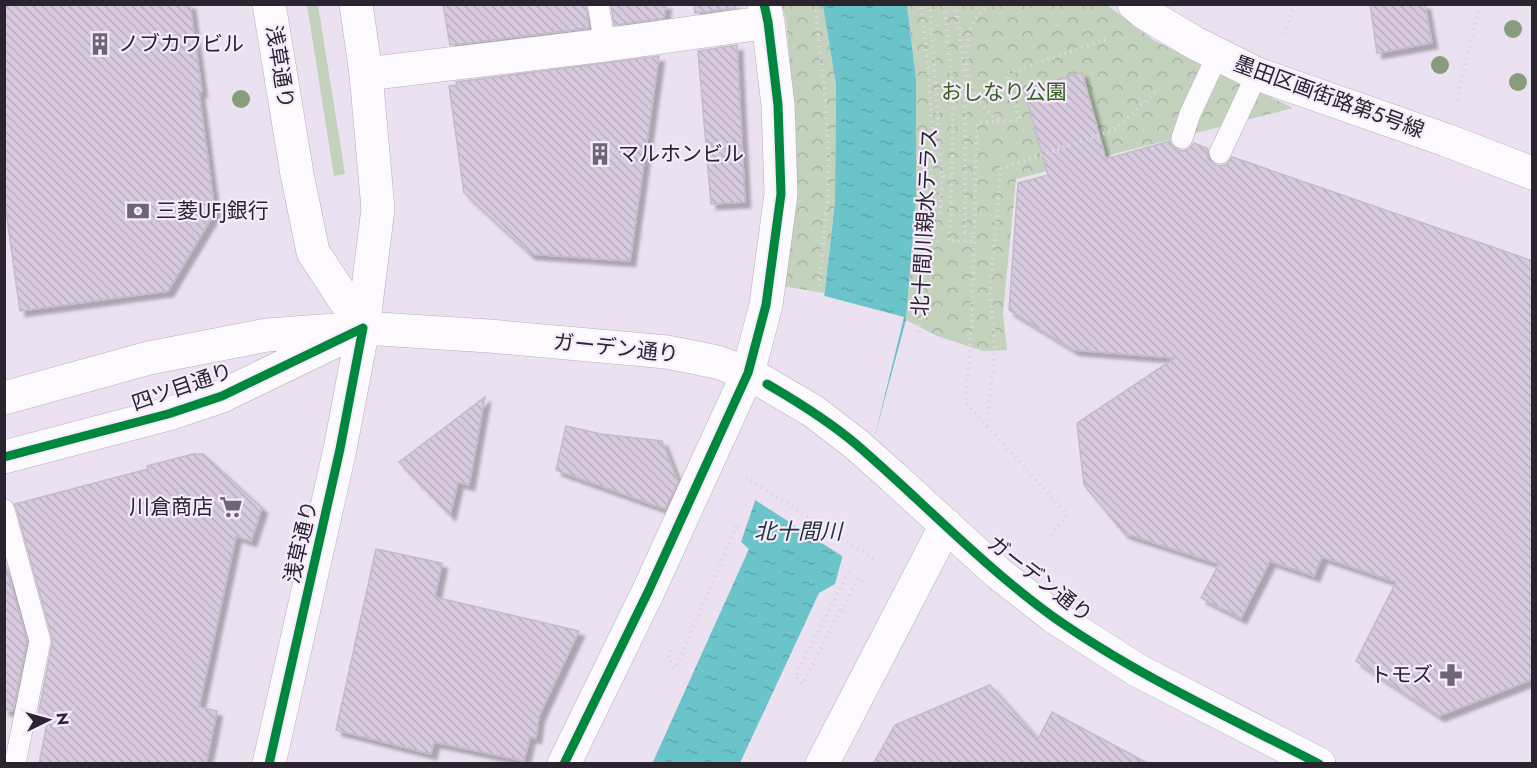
<svg xmlns="http://www.w3.org/2000/svg" width="1537" height="768" font-family="Jost,'Noto Sans JP',sans-serif">
<style>
.grass{fill:#c2d2bc}
.forest{fill:url(#forest-crowns)}
.water{fill:url(#water-ripples)}
.pier{fill:#ebe1f0}
.building{fill:url(#building-back-hatch);stroke:#c3bcc7;stroke-width:1.5;filter:url(#shadow)}
.lines{fill:none;stroke-linecap:round;stroke-linejoin:round}
.lane-casing{stroke:#b6afba;stroke-width:22}
.street-casing{stroke:#b6afba;stroke-width:34}
.secondary-casing{stroke:#b6afba;stroke-width:34}
.path{stroke:#dcd9dd;stroke-width:4;stroke-dasharray:1.5 4.5;stroke-linecap:butt}
.lane{stroke:#fcfafd;stroke-width:21}
.street{stroke:#fcfafd;stroke-width:33}
.secondary{stroke:#fcfafd;stroke-width:33}
.secondary-bridge-casing{stroke:#b6afba;stroke-width:34;stroke-linecap:butt}
.path-bridge{stroke:#dcd9dd;stroke-width:4;stroke-dasharray:1.5 4.5;stroke-linecap:butt}
.secondary-bridge{stroke:#fcfafd;stroke-width:33}
.cycleway-casing{stroke:#f6ebfc;stroke-width:13}
.cycleway{stroke:#00873e;stroke-width:9}
.tree{fill:#869c7c}
.labels{text-anchor:middle;dominant-baseline:central;stroke-width:4.5;stroke-linejoin:round;paint-order:stroke}
.poi-label{font-size:21px;fill:#2a242e;stroke:#f6ebfc;text-anchor:start}
.street-label{font-size:21px;fill:#2a242e;stroke:#f6ebfc}
.park-label{font-size:21px;fill:#33631e;stroke:#f6ebfc}
.water-label{font-size:22px;font-style:italic;fill:#203737;stroke:#f6ebfc}
</style>
<defs>
<pattern id="forest-crowns" width="20" height="18" patternUnits="userSpaceOnUse" patternTransform="scale(1.5)"><rect width="20" height="18" fill="#c2d2bc"/><path d="M2 6a3 3 0 1 1 6 0M12 15a3 3 0 1 1 6 0" fill="none" stroke="#a7b4a2"/></pattern>
<pattern id="water-ripples" width="26" height="14" patternUnits="userSpaceOnUse" patternTransform="scale(1.5)"><rect width="26" height="14" fill="#6ac4ca"/><path d="M2 4q2-2 4 0t4 0M15 11q2-2 4 0t4 0" fill="none" stroke="#5ca8ae"/></pattern>
<pattern id="building-back-hatch" width="6" height="6" patternUnits="userSpaceOnUse" patternTransform="scale(1.5)"><rect width="6" height="6" fill="#d8cade"/><path d="M-1 5l2 2M0 0l6 6M5-1l2 2" fill="none" stroke="#baadbf"/></pattern>
<filter id="shadow"><feDropShadow dx="5.5" dy="5.5" stdDeviation="1.5" flood-color="#0004"/></filter>
</defs>
<rect width="100%" height="100%" fill="#ebe1f0"/>
<path class="grass" d="M307 5H318L345 174 334 176Z"/>
<path class="forest" d="M782 5H823L836 85 835 203 824 293 782 286 789 240 796 127 786 20Z
M907 5H1107L1155 41 1293 108 1016 179 1003 313 1007 350 983 351 937 336 906 320 916 198V79Z"/>
<path class="water" d="M823 5H907L916 79V198L906 320 835 584 819 593 740 763 652 764 749 549 741 542 824 297 835 203 836 85Z"/>
<path class="pier" d="M821 295 904 317 845 558 752 498Z"/>
<path class="building" d="M4 4H190L202 92H199L215 212 168 291 20 311 4 197Z
M443 4H586L589 28 450 45Z
M611 4H666L664 18 614 25Z
M694 4H735L736 8 695 13Z
M1370 4H1425L1432 43 1377 53Z
M737 45 745 202 711 204 698 51Z
M659 56 630 261 530 254 464 193 449 86 457 85 456 82Z
M1082 72 1106 159 1170 141 1172 146 1177 150 1184 151 1190 148 1194 143 1208 149 1207 155 1209 160 1215 165 1221 166 1227 164 1232 157 1533 261V679L1439 716 1356 661 1396 582 1322 557 1314 576 1270 561 1241 618 1201 598 1219 564 1124 533 1084 485 1077 423 1175 358 1074 350 1009 310 1018 183 1048 175 1024 90Z
M485 397 469 485 458 482 450 515 399 462Z
M566 426 601 434 662 441 678 482 665 509 556 470Z
M193 454H203L262 508 251 541 236 536 199 707 217 711 206 764H39L48 718 38 716 52 644V638L15 504 148 469 147 466Z
M376 549 442 563 435 597 579 631 539 716 536 738 530 737 524 761 434 742 431 754 336 730Z
M4 560 27 641 13 711 4 710Z
M990 685 1038 739 1052 712 1149 764H873L895 725Z"/>
<g class="lines">
<g class="lane-casing">
<path id="lane" d="M598 4 605 45
M1182 138 1190 114 1218 54
M1220 153 1257 74
M4 510 40 641 15 764"/>
</g>
<g class="street-casing">
<path id="street" d="M366 74 605 45 768 22
M564 764 648 592 748 373 766 305 781 194 778 105 768 22 764 4
M822 764 946 525"/>
</g>
<g class="secondary-casing">
<path id="secondary" d="M269 4 297 174 313 252 363 328
M1134 4 1143 12 1195 43 1257 74 1446 140 1532 173
M4 398 149 358 267 335 363 328 489 336 667 352 717 362 748 373 767 384
M4 457 168 414 222 396 348 335
M893 477 998 573 1053 616 1137 670 1319 764
M269 764 340 449 363 328 378 209 366 74 356 4"/>
</g>
<path class="path" d="M815 4 825 94 829 165 827 205 819 286
M930 4 942 176 952 178 953 91 944 4
M956 4 965 78V232L974 234 972 320 966 403 1067 514 1050 536
M989 4C984 10 977 15 974 22 963 41 965 81 977 99 983 107 992 115 1000 122
M1285 34 1294 4
M1457 100 1480 4
M952 178 949 241H974
M929 217 940 214 942 176
M974 234 977 123 1020 120 1006 74 1107 39
M919 332C923 272 932 212 932 152 932 102 927 54 921 4
M987 426 995 345 990 292 1001 169 1116 129 1159 89
M849 572 795 677 803 684 840 610 842 613 858 578 866 585
M670 650 668 659 676 668 738 522"/>
<use href="#lane" class="lane"/>
<use href="#street" class="street"/>
<use href="#secondary" class="secondary"/>
<g class="secondary-bridge-casing">
<path id="secondary-bridge" d="M767 384 813 411 856 444 893 477"/>
</g>
<path class="path-bridge" d="M746 477 874 559"/>
<use href="#secondary-bridge" class="secondary-bridge"/>
<g class="cycleway-casing">
<path id="cycleway" d="M767 384C798 402 829 421 857 445 922 501 983 566 1052 616 1134 674 1230 718 1319 764
M4 457 168 414 222 396 363 328
M269 764 340 449 363 328
M564 764 648 592 748 373 766 305 781 194 778 105 768 22 764 4"/>
</g>
<use href="#cycleway" class="cycleway"/>
</g>
<g class="tree">
<circle cx="1513" cy="29" r="9"/>
<circle cx="1440" cy="65" r="9"/>
<circle cx="1518" cy="82" r="9"/>
<circle cx="241" cy="99" r="9"/>
</g>
<defs>
<g id="building-bare" transform="scale(1.8)"><path d="M-4-6H4V6H1V3H-1V6H-4ZM-2.5-4.3h1.7v1.8h-1.7ZM.8-4.3h1.7v1.8H.8ZM-2.5-1h1.7V.8h-1.7ZM.8-1h1.7V.8H.8Z" fill="#6e6672" stroke="#f6ebfc" stroke-width="2.5" paint-order="stroke"/></g>
<g id="bank-bare" transform="scale(1.8)"><path d="M-6-4H6V4H-6ZM0-2.3a2.3 2.3 0 1 0 0 4.6a2.3 2.3 0 1 0 0-4.6Z" fill="#6e6672" stroke="#f6ebfc" stroke-width="2.5" paint-order="stroke"/></g>
<g id="supermarket-bare" transform="scale(1.8)"><path d="M-6-5.5h2.5l.6 2H6L4.5 2H-2.5L-4.4-4H-6ZM-1.5 3.2a1.3 1.3 0 1 0 .1 0ZM3 3.2a1.3 1.3 0 1 0 .1 0Z" fill="#6e6672" stroke="#f6ebfc" stroke-width="2.5" paint-order="stroke"/></g>
<g id="pharmacy-bare" transform="scale(1.8)"><path d="M-2-6h4v4h4v4h-4v4h-4v-4h-4v-4h4Z" fill="#6e6672" stroke="#f6ebfc" stroke-width="2.5" paint-order="stroke"/></g>
</defs>
<g fill-rule="evenodd">
<use href="#building-bare" x="100" y="44"/>
<use href="#building-bare" x="600" y="154"/>
<use href="#bank-bare" x="138" y="211"/>
<use href="#supermarket-bare" x="231" y="507"/>
<use href="#pharmacy-bare" x="1451" y="675"/>
</g>
<g class="labels">
<g class="poi-label">
<text x="118" y="44">ノブカワビル</text>
<text x="618" y="154">マルホンビル</text>
<text x="156" y="211">三菱UFJ銀行</text>
<text x="213" y="507" text-anchor="end">川倉商店</text>
<text x="1433" y="675" text-anchor="end">トモズ</text>
</g>
<g class="street-label">
<text transform="translate(280 67) rotate(81)">浅草通り</text>
<text transform="translate(1329 97) rotate(20)">墨田区画街路第5号線</text>
<text transform="translate(925 222) rotate(-87)">北十間川親水テラス</text>
<text transform="translate(616 348) rotate(6)">ガーデン通り</text>
<text transform="translate(182 387) rotate(-19)">四ツ目通り</text>
<text transform="translate(301 542) rotate(-77)">浅草通り</text>
<text transform="translate(1040 579) rotate(38)">ガーデン通り</text>
</g>
<g class="park-label">
<text x="1004" y="92">おしなり公園</text>
</g>
<g class="water-label">
<text x="798" y="531">北十間川</text>
</g>
</g>
<rect width="1537" height="768" fill="none" stroke="#2a242e" stroke-width="12"/>
<g transform="translate(48 720) rotate(85)" stroke="#f6ebfc" stroke-width="4.5" paint-order="stroke">
<path d="M0-4.5L10 22L0 15L-10 22Z" fill="#2a242e"/>
<text y="-9" font-size="16" font-weight="bold" text-anchor="middle" fill="#2a242e">N</text>
</g>
</svg>
